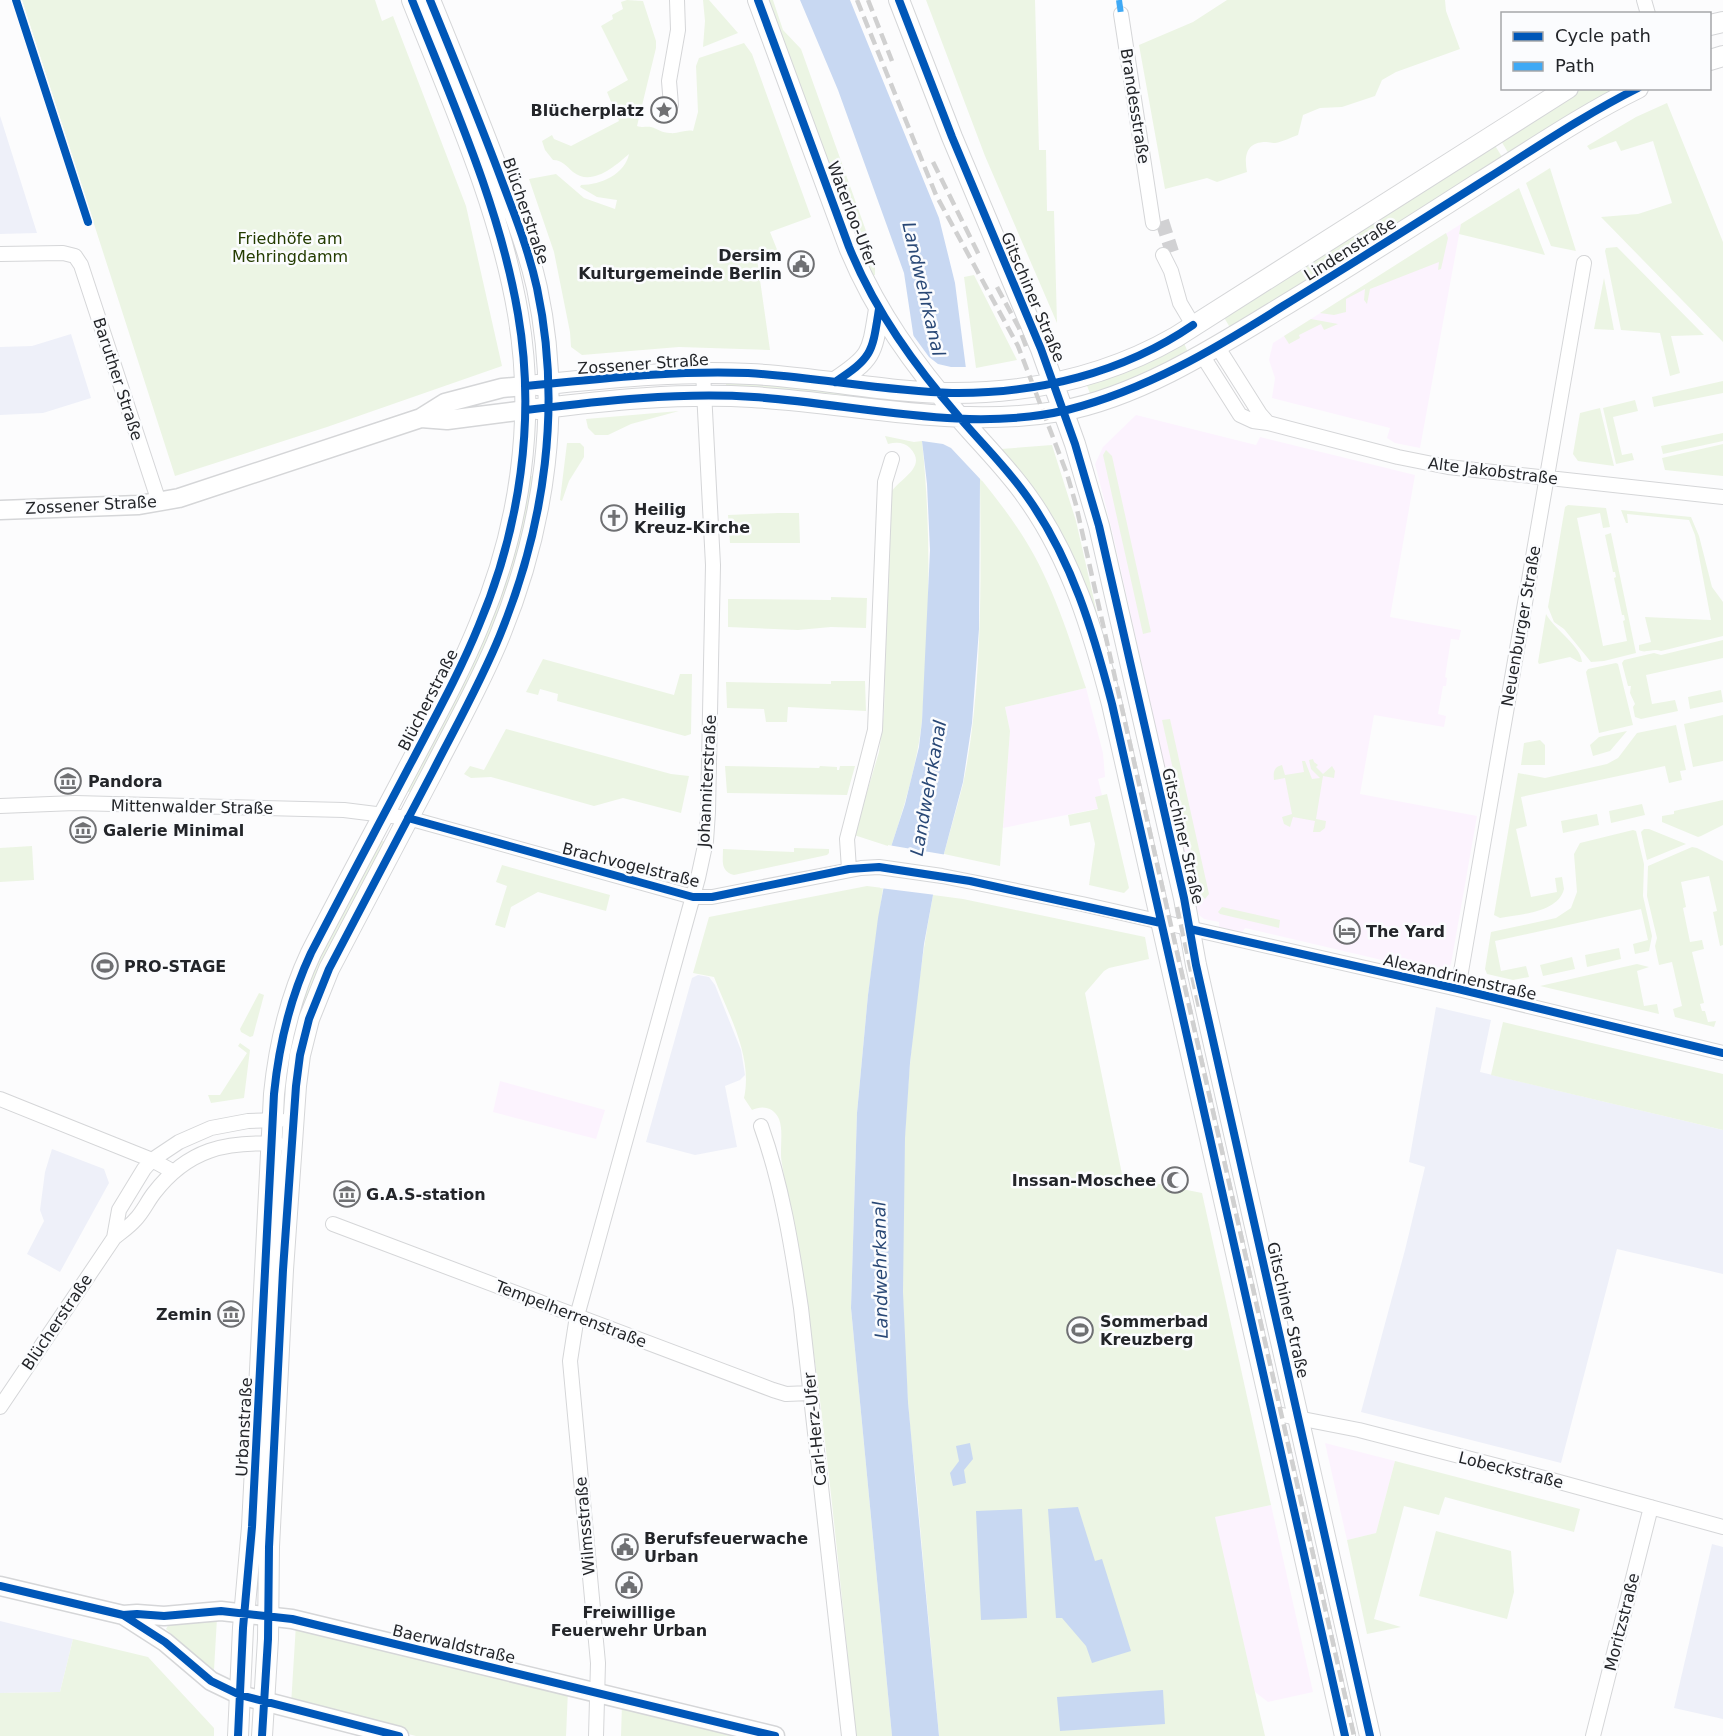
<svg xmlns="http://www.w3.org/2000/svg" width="1723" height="1736" font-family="'DejaVu Sans',sans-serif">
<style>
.commercial{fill:#fcf3fe}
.built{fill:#eef0f9}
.green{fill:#ecf5e4}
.water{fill:#c8d8f2}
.pier{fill:#fcfcfd}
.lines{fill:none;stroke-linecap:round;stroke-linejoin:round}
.minor-tunnel{stroke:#d1d1d3;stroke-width:14;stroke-dasharray:14 7;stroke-linecap:butt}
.minor-casing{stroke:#d5d6d8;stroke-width:16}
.tertiary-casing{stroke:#d5d6d8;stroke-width:21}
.secondary-casing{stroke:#d5d6d8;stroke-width:22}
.minor{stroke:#fff;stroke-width:14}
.tertiary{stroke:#fff;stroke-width:18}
.secondary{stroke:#fff;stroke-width:20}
.rail{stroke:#d0d0d0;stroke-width:4.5;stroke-dasharray:12 6;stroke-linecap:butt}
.quiet{stroke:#3fa9f5;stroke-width:6;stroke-dasharray:12 6;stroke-linecap:butt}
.cycleway-casing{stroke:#fbfcfe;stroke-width:11}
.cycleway{stroke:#0057b8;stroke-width:8}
.labels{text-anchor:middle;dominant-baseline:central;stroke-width:5;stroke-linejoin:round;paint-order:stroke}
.street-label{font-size:16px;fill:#232529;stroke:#fbfcfe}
.poi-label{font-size:16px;font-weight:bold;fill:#232529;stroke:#fbfcfe;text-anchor:start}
.park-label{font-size:16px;fill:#243c00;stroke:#fbfcfe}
.water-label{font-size:18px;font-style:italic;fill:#294876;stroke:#fbfcfe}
</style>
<rect width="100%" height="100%" fill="#fcfcfd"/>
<path class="commercial" d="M1461 224 1420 448 1395 443 1387 438 1390 428 1272 398 1275 378 1269 360 1273 343Z
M1136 415 1256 445 1260 437 1415 475 1390 617 1461 630 1459 640 1451 639 1445 677 1447 678 1446 686H1443L1438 714 1446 716 1444 727 1374 715 1360 794 1477 816 1451 964 1449 968 1444 970 1435 968 1433 972 1245 928 1242 933 1219 927V922L1204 919 1199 915 1192 891 1112 530 1095 464 1103 447Z
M1086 688 1103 753 1105 777 1098 779 1105 807 1003 828 1010 731 1005 707Z
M500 1081 605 1110 596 1139 493 1112Z
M1325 1443 1395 1461 1376 1533 1347 1540Z
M1271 1505 1313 1692 1268 1702 1255 1692 1214 1517Z"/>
<path class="built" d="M0 116 2 122 37 233 0 234Z
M71 334 91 398 43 413 0 415V347L32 346Z
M698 975 709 977 715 985 741 1050 745 1075 740 1080 725 1086 737 1147 695 1155 646 1142 692 978Z
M1436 1007 1491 1020 1480 1072 1723 1130V1274L1617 1249 1561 1463 1361 1412 1405 1250 1425 1167 1409 1162Z
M52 1149 104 1169 109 1183 60 1272 27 1254 44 1221 40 1210 45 1172Z
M1712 1544 1723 1547V1719L1674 1708Z
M0 1621 73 1639 60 1692 0 1693Z"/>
<path class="green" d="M22 0H375L382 21 393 16 466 206 502 366 327 427 175 476Z
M627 0 643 1 656 41V48L637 126C643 128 646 126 651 127 658 129 662 133 670 133 678 134 686 129 693 131L698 112 696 66 699 58 744 43 752 54 811 217 770 232 778 252 757 259 770 350 679 347 582 355 571 347 570 332 554 252 529 179 556 174 584 198 615 209 617 200 597 197 580 187 581 185C601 185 625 174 629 154 615 166 592 187 573 172 566 166 562 160 553 160L545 150 542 141 552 135 554 139 571 146 619 121 607 92 628 80 601 26 613 19 612 15 623 9 621 2Z
M703 0H709L738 33 703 47 705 21Z
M767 0H773L783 30 801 49 870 242 875 265V275L871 276Z
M926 0H1035L1039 150H1046L1047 211H1054L1057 323 985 156Z
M1227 0H1445L1446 11 1460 49 1396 72 1382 80 1375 96 1342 107 1320 108 1303 115 1298 135C1291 137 1283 142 1275 143 1275 143 1267 142 1266 142 1246 142 1244 156 1247 172L1217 182 1207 178 1165 189 1139 45 1193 22Z
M1582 89H1622L1510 156 1500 139Z
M1667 103 1723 242V342L1601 217 1638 214 1672 203 1653 141 1621 151 1616 141 1590 150 1587 146 1636 117Z
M1494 144 1504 160 1232 331 1222 314Z
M1550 168 1576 251 1551 246 1526 183Z
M1519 188 1545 255 1459 234 1461 224Z
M1446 233 1448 238 1441 269 1438 270 1439 262 1370 289 1367 304 1364 300 1365 289 1346 299V312L1334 315 1320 313Z
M1617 247 1704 335 1671 336 1680 373 1670 376 1660 333 1621 330 1605 251 1606 248Z
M974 275 1017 360 976 368 964 277Z
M1604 278 1614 330 1594 329Z
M1311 319 1338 324 1324 330 1321 324 1299 335 1300 338 1289 344 1284 336Z
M1184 343 1189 355 1091 396 1086 383Z
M726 381 905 397 904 406 726 389Z
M1723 381V393L1654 407 1652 397Z
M1635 400 1638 411 1613 417 1622 455 1632 453 1634 460 1616 464 1603 408Z
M1600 408 1614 466 1578 461 1573 454 1580 413Z
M679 411 631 424 608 435H595L588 428 586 419Z
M1723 433V441L1663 454 1661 446Z
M885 436 914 442 922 441C932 535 929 627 922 721 917 764 905 805 891 847L854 835 879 752 884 713 889 497C894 480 930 469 910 448 904 442 896 442 888 444Z
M567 443H580L584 447V457L569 481 562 501 560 500Z
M1723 444V476L1665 470 1662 458Z
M1052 445 1076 521 1099 622 1080 575 1013 463 1001 449Z
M1106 450 1112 456 1151 632 1143 634 1103 455Z
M528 476H534L537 480 503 612 414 793 404 791Z
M980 478C996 498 1011 517 1024 538 1053 584 1069 637 1086 688L1005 707 1010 731 1000 866 944 854C950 831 957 807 963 784 983 689 981 575 980 478Z
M1568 505 1606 508 1610 527 1603 528 1600 513 1577 518 1603 646 1627 641 1623 621 1625 620 1624 615H1622L1614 578 1616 577 1615 572H1613L1605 535 1611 533 1636 653 1604 661 1591 662 1564 629 1554 622 1548 607 1565 507Z
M1621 510 1691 517 1699 536 1712 587 1723 602V636L1661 651C1653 648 1645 654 1639 650V645L1651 642 1645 617 1711 620 1695 535 1689 520 1627 514 1628 523H1626Z
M778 513H799L800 543H730L728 515Z
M831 597 867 598 866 628 831 627 798 630 728 627V599L831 600Z
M1546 614C1555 630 1581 646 1582 662H1579L1570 657 1539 664 1538 662Z
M1723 640V658L1646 675 1652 704 1675 700 1678 711 1641 719 1635 717 1633 707 1635 704 1630 693 1631 686H1628L1622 663 1624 660 1654 653 1661 655Z
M543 659 674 695 680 674H692L691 734 685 736 557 701 558 694 540 689 538 695 526 692Z
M1616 663 1618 664 1633 725 1599 733 1586 672 1588 669Z
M831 681H865L866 711 788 707 787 722H766L764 709 727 708 726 682 831 684Z
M1721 690 1723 702 1690 709 1688 697Z
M1723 715V761L1693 767 1684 724Z
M1170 719 1209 894 1205 899 1201 895 1162 720Z
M1676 725 1686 770 1680 771 1682 780 1669 783 1665 766 1521 797 1527 826 1516 829 1531 897 1557 892 1555 878 1562 877 1564 889C1558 913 1520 914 1500 918L1494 915 1518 773 1545 778 1607 764 1618 758 1637 733Z
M506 729 671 774 689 776 681 813 623 798 594 806 491 777 471 778 464 774 470 766 484 770Z
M1627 731 1610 751 1593 756 1590 745 1599 737Z
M1540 740 1545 745V765H1521L1524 743Z
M1313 759 1314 762 1318 765 1316 767 1323 774 1332 766 1335 771 1334 778 1323 776 1316 819 1326 821 1325 828 1320 832H1313L1315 821 1293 817 1290 827 1284 824 1282 817 1292 814 1285 778 1274 780C1273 772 1274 767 1282 765L1285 775 1304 772 1302 761H1305L1312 779 1320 778 1311 769 1309 760Z
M725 766 819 768 820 766 837 767V770H839L840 766H855L847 795 727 793Z
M1107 794 1129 888 1124 893 1089 885 1095 844 1090 822 1070 826 1068 815 1098 809 1095 797Z
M1723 800V825L1701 836 1698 837 1662 822V816L1674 814V811Z
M1642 804 1645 815 1611 823 1609 811Z
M1597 814 1599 825 1563 833 1561 821Z
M1644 829H1649L1686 844 1647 860 1641 832Z
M1633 830 1636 831 1644 864 1643 896 1652 936 1649 951 1635 954 1633 944 1648 940 1641 909 1495 941 1501 971 1526 966 1529 977 1513 980 1487 974 1485 969 1491 932 1556 918 1571 908 1577 892 1574 854 1580 843Z
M378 840 388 842 359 899 286 1108H281L282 1075 300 994Z
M32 846 34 880 0 882V848Z
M1692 847 1697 848 1723 861V945L1720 946 1713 912 1717 911 1709 876 1681 882 1686 907 1683 908 1690 942 1702 940 1704 949 1692 952 1704 1003 1700 1004 1702 1011H1705L1708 1022 1716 1021 1714 1027 1675 1017 1673 1009 1682 1006 1672 962 1659 965 1655 946 1657 938 1647 896 1648 866Z
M794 848 829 849V853L827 855 734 875C720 871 723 861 723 849L794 852Z
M502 865 610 895 606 911 538 892 511 907 505 928 495 925 507 886 496 882Z
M867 886 883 888 868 995 857 1113 851 1308 892 1736H856C838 1566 824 1395 794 1226 790 1205 785 1185 782 1164 779 1150 784 1132 779 1119 774 1107 762 1105 752 1110L744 1098C753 1056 729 1016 714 977L693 973 709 917Z
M933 895 963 899 1145 937 1149 959 1109 968 1104 971 1085 993 1122 1174 1167 1186 1202 1193 1271 1505 1215 1517 1265 1736H939C932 1655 924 1573 917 1492 914 1462 910 1432 908 1402 896 1233 902 1061 933 895Z
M1222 907 1280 920 1279 928 1220 914 1218 912Z
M1619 948 1621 959 1587 967 1585 955Z
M1572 957 1575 969 1543 976 1540 965Z
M1637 964 1649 967 1637 971 1644 1006 1657 1004 1659 1014 1540 986Z
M259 993 264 995 253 1036 250 1037 241 1032 240 1029Z
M1503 1022 1723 1074V1130L1491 1075Z
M240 1043 250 1050 244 1098 211 1103 208 1095H220L247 1053 238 1046Z
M1395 1461 1580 1509 1574 1532 1445 1497 1439 1515 1404 1506 1374 1619 1401 1627 1367 1634 1347 1540 1376 1533Z
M1436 1531 1511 1551 1514 1592 1507 1619 1419 1596Z
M217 1618 214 1670 200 1661 166 1629 169 1624Z
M296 1624 568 1690 566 1736H416L291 1705Z
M73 1639 148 1657 214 1728V1736H0V1693L60 1692Z
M622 1704 752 1736H621Z"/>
<path class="water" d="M800 0H850L939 218 955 283 980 478 979 629 972 723 963 782 933 895 924 944 910 1063 905 1138 903 1292 908 1402 939 1736H892L851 1308 857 1113 868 995 878 918 891 847 905 804 919 747 922 721 930 550 927 484 922 441 924 406 904 273 838 90Z
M970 1443 973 1459 964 1470 966 1483 953 1486 950 1473 959 1461 956 1446Z
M1078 1507 1095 1561 1102 1559 1131 1651 1092 1663 1086 1646 1062 1618H1056L1048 1509Z
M1022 1509 1027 1618 981 1620 976 1511Z
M1163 1690 1165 1724 1060 1731 1057 1697Z"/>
<path class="pier" d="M910 331 929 357 938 364 951 367H968L982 481 951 448 943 444 922 441 920 430 921 406Z
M888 845 947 855 936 895 880 888Z"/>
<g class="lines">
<path class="minor-tunnel" d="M1162 221 1172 252"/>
<g class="minor-casing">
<path id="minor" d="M1644 0 1648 14
M1121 14 1153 223
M671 105 669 81 678 30 677 0
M0 254 63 253 75 256 81 265 159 502
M1163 255 1171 271 1180 303 1193 325
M1217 346 1260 414 1268 423
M1202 355 1240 415 1253 421 1268 423 1398 457 1448 467 1723 497
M0 806 75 803 344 810 408 818 693 897H712L861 868 879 867 942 876 1082 904 1458 989 1723 1053
M849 869 847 839 875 730 885 482 892 459
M1458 989 1584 263
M0 1099 152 1160 174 1172
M761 1126C782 1185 792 1247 801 1308L849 1736
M333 1224 773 1390 786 1394 810 1393
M114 1238 119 1210 144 1169 152 1160 179 1142 211 1128 248 1121 280 1120
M0 1407 114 1238C121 1232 129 1227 135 1220 143 1212 147 1202 154 1193 188 1149 226 1141 278 1144
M1272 1413 1359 1430 1552 1480 1723 1527
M596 1736 598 1663 570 1361 577 1316 698 878 706 841 708 812 713 565 703 372
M1593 1736 1651 1507"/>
</g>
<g class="tertiary-casing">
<path id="tertiary" d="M421 418 447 420 526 410
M0 510 139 505 179 498 421 418 445 403 502 388 525 386
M0 1586 123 1615 137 1614 164 1616 221 1611 292 1619 775 1736
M123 1615 165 1642 211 1681 240 1695 399 1736"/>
</g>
<g class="secondary-casing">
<path id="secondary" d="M758 0 849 247C875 311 915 366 960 418 983 445 1008 469 1028 498 1072 560 1093 631 1112 704L1345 1736
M899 0 952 137 1041 349 1075 444 1099 526 1184 898 1196 965 1370 1736
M1710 25 1723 22
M1710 60 1723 56
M835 382C873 357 872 353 879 309
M537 385C608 378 678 370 750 374 818 377 885 393 953 393 1031 393 1108 376 1176 337L1568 88
M537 409C608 400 680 393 752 397 855 403 957 429 1061 411 1137 397 1212 350 1277 310 1345 269 1412 226 1479 183 1532 150 1583 115 1638 88
M238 1736 243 1628 252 1527 274 1094C279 1044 290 998 311 953 344 889 378 826 411 763 435 717 460 672 479 625 520 528 536 419 518 314 500 207 452 101 412 0
M262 1736 268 1639 269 1547 283 1270 296 1086 300 1055 309 1019 329 969C363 903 398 837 433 771 456 726 481 682 500 635 545 525 562 405 537 288 529 252 516 218 503 184 480 122 455 61 430 0"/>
</g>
<use href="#minor" class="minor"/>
<use href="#tertiary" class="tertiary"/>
<use href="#secondary" class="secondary"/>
<path class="rail" d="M857 0 936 195 1018 346 1067 474 1076 505 1354 1736
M868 0 892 61
M933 162 979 255
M997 287 1019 328 1027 349
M1177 907 1200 1012"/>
<path class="quiet" d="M1119 0 1121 14"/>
<g class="cycleway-casing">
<path id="cycleway" d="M16 0 88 222
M758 0 849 247C875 311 915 366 960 418 983 445 1008 469 1028 498 1072 560 1093 631 1112 704L1345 1736
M899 0 952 137 1041 349 1075 444 1099 526 1184 898 1196 965 1370 1736
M835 382C873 357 872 353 879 309
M525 386C599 379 673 370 748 373 816 377 883 391 952 393 1037 394 1123 373 1193 325
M526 410C601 401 678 392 754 397 855 404 967 434 1067 410 1146 390 1215 349 1283 306 1352 264 1420 221 1488 178 1537 147 1586 114 1638 88
M408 818 693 897H712L849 869 879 867 970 881 1161 923
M1190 929 1458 989 1723 1053
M0 1586 123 1615 137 1614 164 1616 221 1611 292 1619 775 1736
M123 1615 165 1642 211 1681 240 1695 399 1736
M238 1736 243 1628 252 1527 274 1094C279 1044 290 998 311 953 344 889 378 826 411 763 435 717 460 672 479 625 520 528 536 419 518 314 500 207 452 101 412 0
M262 1736 268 1639 269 1547 283 1270 296 1086 300 1055 309 1019 329 969C363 903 398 837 433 771 456 726 481 682 500 635 545 525 562 405 537 288 529 252 516 218 503 184 480 122 455 61 430 0"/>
</g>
<use href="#cycleway" class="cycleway"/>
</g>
<defs>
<g id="sight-ring" transform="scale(1.35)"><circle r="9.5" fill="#fbfcfe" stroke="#6f7073" stroke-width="1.5"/><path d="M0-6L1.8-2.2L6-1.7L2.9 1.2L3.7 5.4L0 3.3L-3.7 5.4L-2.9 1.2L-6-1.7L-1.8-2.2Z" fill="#6f7073"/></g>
<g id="civic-ring" transform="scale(1.35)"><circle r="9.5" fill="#fbfcfe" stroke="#6f7073" stroke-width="1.5"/><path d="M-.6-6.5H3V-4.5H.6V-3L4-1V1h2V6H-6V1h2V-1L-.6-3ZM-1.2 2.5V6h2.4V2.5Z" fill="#6f7073"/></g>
<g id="church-ring" transform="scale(1.35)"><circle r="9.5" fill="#fbfcfe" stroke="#6f7073" stroke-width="1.5"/><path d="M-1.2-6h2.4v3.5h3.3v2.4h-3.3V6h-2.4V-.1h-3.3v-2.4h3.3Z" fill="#6f7073"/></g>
<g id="museum-ring" transform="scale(1.35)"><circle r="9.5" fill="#fbfcfe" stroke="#6f7073" stroke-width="1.5"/><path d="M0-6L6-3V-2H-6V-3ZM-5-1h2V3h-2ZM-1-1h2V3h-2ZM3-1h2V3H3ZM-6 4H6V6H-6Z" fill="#6f7073"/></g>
<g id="hotel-ring" transform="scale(1.35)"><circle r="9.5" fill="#fbfcfe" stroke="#6f7073" stroke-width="1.5"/><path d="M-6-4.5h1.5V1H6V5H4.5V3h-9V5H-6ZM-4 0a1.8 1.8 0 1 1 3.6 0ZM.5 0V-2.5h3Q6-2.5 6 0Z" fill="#6f7073"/></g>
<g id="stadium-ring" transform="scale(1.35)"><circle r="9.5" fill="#fbfcfe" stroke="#6f7073" stroke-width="1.5"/><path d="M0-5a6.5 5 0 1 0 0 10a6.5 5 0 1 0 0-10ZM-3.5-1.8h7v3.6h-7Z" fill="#6f7073"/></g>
<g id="mosque-ring" transform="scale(1.35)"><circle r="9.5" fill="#fbfcfe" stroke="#6f7073" stroke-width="1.5"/><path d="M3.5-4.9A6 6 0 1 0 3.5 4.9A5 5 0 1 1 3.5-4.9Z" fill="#6f7073"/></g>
</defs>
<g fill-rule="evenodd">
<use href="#sight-ring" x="664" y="110"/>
<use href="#civic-ring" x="801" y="264"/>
<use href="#church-ring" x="614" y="518"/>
<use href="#museum-ring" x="68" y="781"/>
<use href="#museum-ring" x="83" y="830"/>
<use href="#hotel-ring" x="1347" y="931"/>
<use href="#stadium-ring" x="105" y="966"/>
<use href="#mosque-ring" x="1175" y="1180"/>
<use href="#museum-ring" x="347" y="1194"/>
<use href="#museum-ring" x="231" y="1314"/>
<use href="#stadium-ring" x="1080" y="1330"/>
<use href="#civic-ring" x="625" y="1547"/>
<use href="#civic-ring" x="629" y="1585"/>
</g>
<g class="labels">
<g class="street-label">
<text transform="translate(1135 106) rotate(81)">Brandesstraße</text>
<text transform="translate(526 211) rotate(71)">Blücherstraße</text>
<text transform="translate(852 214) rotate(69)">Waterloo-Ufer</text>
<text transform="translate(1350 249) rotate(-32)">Lindenstraße</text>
<text transform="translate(1033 297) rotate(67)">Gitschiner Straße</text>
<text transform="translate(643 364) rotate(-4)">Zossener Straße</text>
<text transform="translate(118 379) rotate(72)">Baruther Straße</text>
<text transform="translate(1493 471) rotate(7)">Alte Jakobstraße</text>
<text transform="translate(91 505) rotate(-3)">Zossener Straße</text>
<text transform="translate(1521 626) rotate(-80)">Neuenburger Straße</text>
<text transform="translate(428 700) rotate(-63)">Blücherstraße</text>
<text transform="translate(707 781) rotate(-87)">Johanniterstraße</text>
<text transform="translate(192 807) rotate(1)">Mittenwalder Straße</text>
<text transform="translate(1183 836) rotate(77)">Gitschiner Straße</text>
<text transform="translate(631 865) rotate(14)">Brachvogelstraße</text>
<text transform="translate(1460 977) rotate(13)">Alexandrinenstraße</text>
<text transform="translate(1288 1310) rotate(77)">Gitschiner Straße</text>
<text transform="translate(571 1314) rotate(21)">Tempelherrenstraße</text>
<text transform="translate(57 1322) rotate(-56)">Blücherstraße</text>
<text transform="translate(244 1427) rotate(-87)">Urbanstraße</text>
<text transform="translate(815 1429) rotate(-96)">Carl-Herz-Ufer</text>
<text transform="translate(1511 1470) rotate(14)">Lobeckstraße</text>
<text transform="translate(585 1526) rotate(-95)">Wilmsstraße</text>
<text transform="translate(1622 1622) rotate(-76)">Moritzstraße</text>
<text transform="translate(454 1644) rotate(13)">Baerwaldstraße</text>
</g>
<g class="poi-label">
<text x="644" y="110" text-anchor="end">Blücherplatz</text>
<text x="782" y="255" text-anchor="end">Dersim<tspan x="782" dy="18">Kulturgemeinde Berlin</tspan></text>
<text x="634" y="509">Heilig<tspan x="634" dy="18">Kreuz-Kirche</tspan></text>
<text x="88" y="781">Pandora</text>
<text x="103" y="830">Galerie Minimal</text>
<text x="1366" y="931">The Yard</text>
<text x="124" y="966">PRO-STAGE</text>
<text x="1156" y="1180" text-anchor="end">Inssan-Moschee</text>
<text x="366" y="1194">G.A.S-station</text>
<text x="212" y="1314" text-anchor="end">Zemin</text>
<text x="1100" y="1321">Sommerbad<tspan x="1100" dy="18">Kreuzberg</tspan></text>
<text x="644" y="1538">Berufsfeuerwache<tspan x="644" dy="18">Urban</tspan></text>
<text x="629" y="1612" text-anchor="middle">Freiwillige<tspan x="629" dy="18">Feuerwehr Urban</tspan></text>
</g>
<g class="park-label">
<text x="290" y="238">Friedhöfe am<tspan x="290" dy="18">Mehringdamm</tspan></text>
</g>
<g class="water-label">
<text transform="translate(924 289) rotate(77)">Landwehrkanal</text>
<text transform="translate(928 788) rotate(-80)">Landwehrkanal</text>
<text transform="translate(880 1270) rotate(-91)">Landwehrkanal</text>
</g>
</g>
<rect x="1501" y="12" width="210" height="78" fill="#fbfcfe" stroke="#a5a6a9" stroke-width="1.5"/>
<rect x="1513" y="32" width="30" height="9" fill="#0057b8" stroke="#a5a6a9" stroke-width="1.5"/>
<text x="1555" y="42" font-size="18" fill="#232529">Cycle path</text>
<rect x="1513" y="62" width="30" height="9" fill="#3fa9f5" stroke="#a5a6a9" stroke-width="1.5"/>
<text x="1555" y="72" font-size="18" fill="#232529">Path</text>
</svg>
